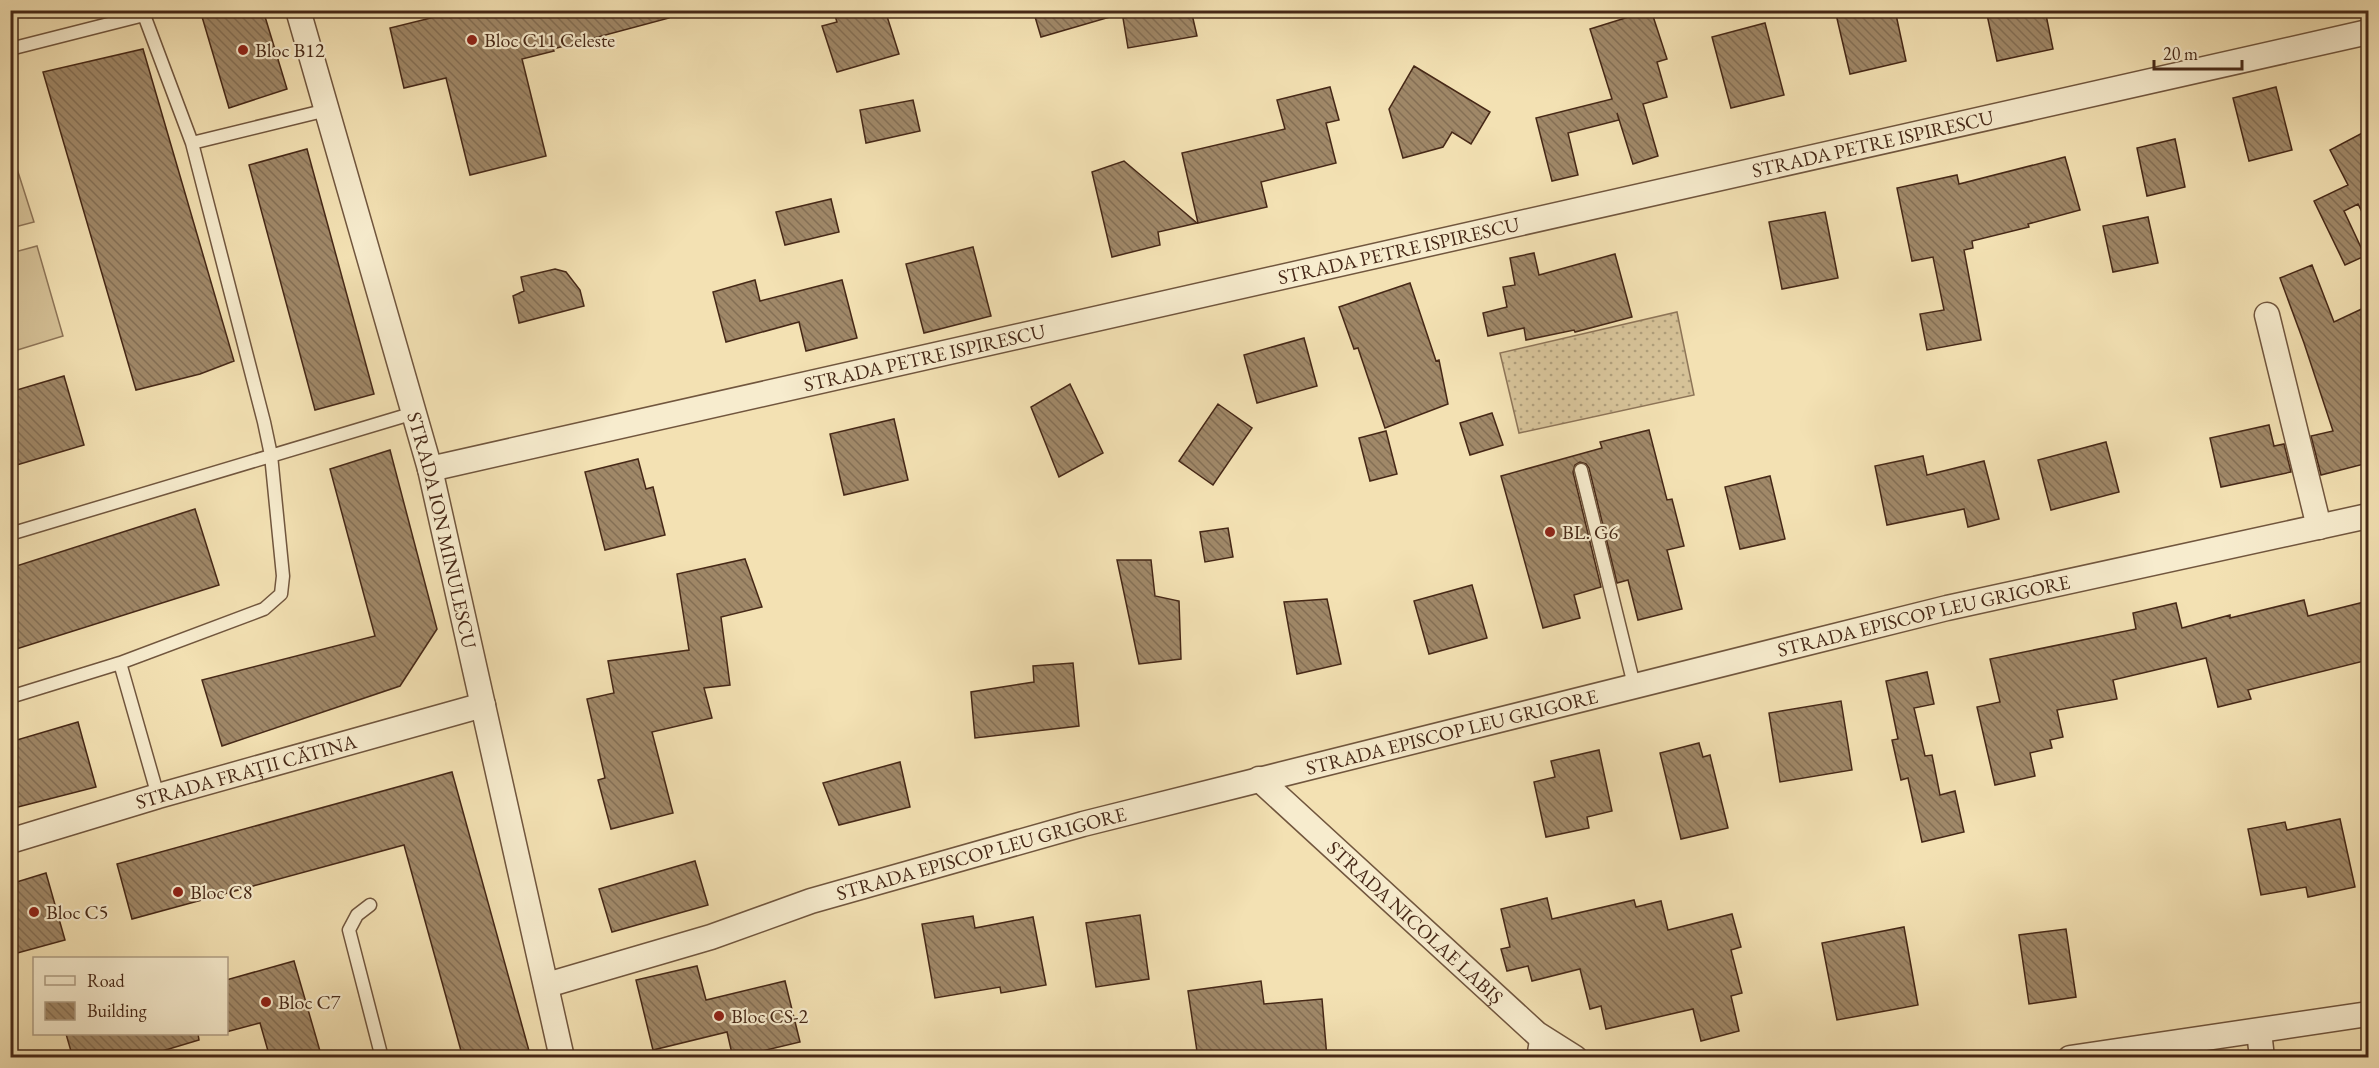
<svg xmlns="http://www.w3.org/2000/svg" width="2379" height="1068" font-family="'EB Garamond',serif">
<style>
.grass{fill:url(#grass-dots);stroke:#8e7558;stroke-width:1.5}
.pitch{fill:#d6c298;stroke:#8e7558;stroke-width:1.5}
.building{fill:url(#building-back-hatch);stroke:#462817;stroke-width:1.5}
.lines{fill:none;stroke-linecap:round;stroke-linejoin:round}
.service-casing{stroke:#71563e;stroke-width:15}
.minor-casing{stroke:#71563e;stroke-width:27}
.service{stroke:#f7ecce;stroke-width:12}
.minor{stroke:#f7ecce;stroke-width:24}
.poi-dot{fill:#8f2418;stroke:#f7ecce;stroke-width:2}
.labels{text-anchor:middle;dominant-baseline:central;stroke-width:4.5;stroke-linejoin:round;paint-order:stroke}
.poi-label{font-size:20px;fill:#462817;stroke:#f7ecce;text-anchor:start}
.street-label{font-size:20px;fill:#462817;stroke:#f7ecce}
</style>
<defs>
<pattern id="grass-dots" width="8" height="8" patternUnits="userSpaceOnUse" patternTransform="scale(1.5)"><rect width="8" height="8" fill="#d6c298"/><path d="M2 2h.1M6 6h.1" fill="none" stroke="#af9e7b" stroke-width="1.8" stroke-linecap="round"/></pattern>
<pattern id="building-back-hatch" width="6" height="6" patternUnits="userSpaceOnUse" patternTransform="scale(1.5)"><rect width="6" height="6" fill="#a08868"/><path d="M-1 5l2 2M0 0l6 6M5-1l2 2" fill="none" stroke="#846f55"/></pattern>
</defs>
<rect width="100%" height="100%" fill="#f3e1b3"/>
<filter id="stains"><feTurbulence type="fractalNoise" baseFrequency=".00333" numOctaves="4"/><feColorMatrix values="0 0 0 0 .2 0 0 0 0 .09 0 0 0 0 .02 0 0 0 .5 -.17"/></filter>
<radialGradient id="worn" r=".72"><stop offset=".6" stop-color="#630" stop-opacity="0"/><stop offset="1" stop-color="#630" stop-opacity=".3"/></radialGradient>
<path class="grass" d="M1677 312 1694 395 1519 433 1500 353Z"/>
<path class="pitch" d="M11 150 34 222 11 228H10Z
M37 246 63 336 11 352V253Z"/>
<path class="building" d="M200 10H263L287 89 229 108Z
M463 10H668L669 18 553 49 554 51 522 59 546 156 470 175 446 78 404 88 390 28Z
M833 10H885L899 54 837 72 822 26 837 22Z
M1033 10H1109L1110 17 1041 37Z
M1191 10 1197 36 1128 48 1123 18 1160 11 1161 17Z
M1651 10 1667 59 1657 62 1667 97 1643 104 1658 156 1633 164 1617 113 1619 120 1568 133 1578 175 1552 181 1536 118 1612 99 1590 29Z
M1835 10H1895L1906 61 1850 74Z
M1986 10H2045L2053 49 1997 61Z
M1765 23 1784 95 1731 108 1712 37Z
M143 49 234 361 200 374 136 390 43 72Z
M1414 66 1490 112 1471 144 1452 132 1443 147 1403 158 1389 109Z
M1330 87 1339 120 1326 123 1336 163 1261 182 1267 207 1198 223 1182 153 1285 129 1277 100Z
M2276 87 2292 150 2249 161 2233 98Z
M913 100 920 131 866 143 860 110Z
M2368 130V224L2358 204 2344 211 2365 256 2345 265 2314 201 2348 185 2330 150Z
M2175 139 2185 187 2147 196 2137 148Z
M307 149 374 394 315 410 249 165Z
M2065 157 2080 210 2028 224 2029 227 1972 241 1973 248 1964 250 1981 340 1927 350 1920 314 1944 310 1933 257 1912 261 1897 188 1957 175 1959 184Z
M1124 161 1197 223 1158 232 1160 245 1112 257 1092 172Z
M831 199 839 232 785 245 776 212Z
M1825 212 1838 278 1782 289 1769 222Z
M2148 217 2158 263 2113 272 2103 226Z
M973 247 991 316 924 333 906 264Z
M1534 253 1539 275 1615 254 1632 317 1575 332 1574 330 1526 340 1524 328 1488 336 1483 313 1507 307 1503 287 1515 285 1510 258Z
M2312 265 2334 322 2368 306V463L2321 475 2311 436 2333 431 2304 343 2280 278Z
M555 269 566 272 580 290 584 306 519 323 513 296 524 291 521 277Z
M755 280 760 301 842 280 857 338 806 351 799 322 726 342 713 292Z
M1410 283 1436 361 1439 360 1448 404 1385 428 1358 348 1354 349 1339 307Z
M1304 338 1317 386 1257 403 1244 355Z
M64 376 84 445 10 467V392Z
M1070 384 1103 453 1059 477 1031 407Z
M1218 404 1252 428 1213 485 1179 461Z
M1492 413 1503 445 1470 455 1460 423Z
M894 419 908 480 844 495 830 434Z
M2269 425 2274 446 2284 444 2291 472 2221 487 2210 438Z
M1649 430 1667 500 1672 499 1684 546 1667 550 1682 609 1638 620 1628 580 1617 583 1589 468 1586 464 1580 462 1575 465 1573 472 1601 587 1574 595 1580 618 1543 628 1501 476 1602 448 1600 442Z
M1386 431 1397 474 1370 481 1359 438Z
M2106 442 2119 492 2051 510 2038 460Z
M390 450 437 629 400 686 222 746 202 680 375 636 330 469Z
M1923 456 1927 475 1984 461 1999 519 1968 527 1964 509 1887 525 1875 466Z
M638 459 646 489 653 487 665 535 605 550 585 472Z
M1770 476 1785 539 1740 549 1725 487Z
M195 509 219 585 10 651V568Z
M1228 528 1233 557 1205 562 1200 532Z
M745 559 762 607 721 617 730 685 704 688 712 718 652 732 673 813 611 829 598 780 605 778 587 699 614 693 608 661 689 650 677 574Z
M1117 560H1151L1155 596 1179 601 1181 659 1139 664Z
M1472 585 1487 638 1429 654 1414 601Z
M1327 599 1341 664 1297 674 1284 602Z
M2304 600 2308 616 2368 601V660L2248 690 2251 699 2218 707 2206 658 2113 680 2117 699 2057 710 2063 737 2050 740 2052 748 2030 753 2035 776 1995 785 1977 707 2000 702 1990 659 2136 629 2133 613 2176 603 2182 628 2230 615V618Z
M1073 663 1079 726 975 738 971 692 1034 682 1033 666Z
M1927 672 1934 704 1914 708 1925 756 1932 755 1940 795 1955 791 1964 832 1922 842 1908 778 1901 780 1892 740 1898 739 1886 681Z
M1841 701 1852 770 1780 782 1769 713Z
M78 722 96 787 10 809V742Z
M1699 743 1703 757 1710 755 1728 828 1681 839 1660 753Z
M1599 750 1612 811 1587 817 1589 828 1546 837 1534 782 1555 777 1551 761Z
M900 762 910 807 839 825 823 783Z
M452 772 531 1058H463L404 845 132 919 117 864Z
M2340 819 2355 887 2308 897 2306 887 2261 895 2248 829 2285 822 2287 830Z
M695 861 708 905 612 932 599 889Z
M46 873 65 940 10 955V884Z
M1547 898 1552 919 1634 900 1636 907 1661 901 1668 930 1732 914 1741 947 1731 950 1742 993 1731 996 1739 1031 1701 1041 1693 1009 1606 1029 1601 1006 1590 1009 1580 969 1532 981 1528 966 1507 971 1501 949 1510 947 1501 909Z
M1140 915 1149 979 1096 987 1086 923Z
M973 916 975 928 1033 917 1046 985 1001 993 1000 987 935 998 922 924Z
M1904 927 1918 1005 1837 1020 1822 943Z
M2066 929 2076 997 2029 1004 2019 935Z
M294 961 322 1058H270L260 1023 226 1032V980Z
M697 966 706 1000 785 981 800 1042 733 1058 727 1032 653 1050 636 980Z
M1261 981 1264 1004 1322 999 1327 1058H1198L1188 991Z
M66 1034H198L199 1040 139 1058H73Z"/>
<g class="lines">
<g class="service-casing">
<path id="service" d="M10 49 144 15 192 143 264 422 271 455 283 576 281 594 264 609 120 663 158 796
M192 143 327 110
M1581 470 1634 685
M10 534 414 413
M10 697 120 663
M370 905 357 915 349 930 382 1058
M1533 1058 1537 1034"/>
</g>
<g class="minor-casing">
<g id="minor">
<path id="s1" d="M298 10 430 469 562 1058"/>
<path d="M2267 315 2319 527"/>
<path id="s2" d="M430 469 2368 32"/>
<path id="s3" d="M1259 779 1537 1034 1575 1058"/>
<path id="s4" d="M10 841 158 796 483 705"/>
<path id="s5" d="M547 985 711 937 811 901 1083 824 1947 608 2368 516"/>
<path d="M2259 1031 2262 1058"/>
<path d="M2070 1058 2368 1014"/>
</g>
</g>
<use href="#service" class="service"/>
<use href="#minor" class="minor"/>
</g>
<g class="poi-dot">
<circle cx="472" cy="40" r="6"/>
<circle cx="243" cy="50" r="6"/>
<circle cx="1550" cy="532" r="6"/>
<circle cx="178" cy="892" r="6"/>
<circle cx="34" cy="912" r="6"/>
<circle cx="266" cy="1002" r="6"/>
<circle cx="719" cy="1016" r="6"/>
</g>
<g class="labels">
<g class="poi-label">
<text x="484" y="40">Bloc C11 Celeste</text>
<text x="255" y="50">Bloc B12</text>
<text x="1562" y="532">BL. G6</text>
<text x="190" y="892">Bloc C8</text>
<text x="46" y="912">Bloc C5</text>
<text x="278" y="1002">Bloc C7</text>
<text x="731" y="1016">Bloc CS-2</text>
</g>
<g class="street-label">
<text stroke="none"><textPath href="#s2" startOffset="1479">STRADA PETRE ISPIRESCU</textPath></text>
<text stroke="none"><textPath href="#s2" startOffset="993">STRADA PETRE ISPIRESCU</textPath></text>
<text stroke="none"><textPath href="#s2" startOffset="507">STRADA PETRE ISPIRESCU</textPath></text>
<text stroke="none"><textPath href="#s1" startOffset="540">STRADA ION MINULESCU</textPath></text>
<text stroke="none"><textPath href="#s5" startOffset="1426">STRADA EPISCOP LEU GRIGORE</textPath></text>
<text stroke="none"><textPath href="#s5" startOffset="940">STRADA EPISCOP LEU GRIGORE</textPath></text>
<text stroke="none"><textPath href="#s4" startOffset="246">STRADA FRAȚII CĂTINA</textPath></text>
<text stroke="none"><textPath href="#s5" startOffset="454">STRADA EPISCOP LEU GRIGORE</textPath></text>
<text stroke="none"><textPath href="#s3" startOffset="212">STRADA NICOLAE LABIȘ</textPath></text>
</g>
</g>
<rect width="2379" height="1068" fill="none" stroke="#f3e1b3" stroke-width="36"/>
<rect x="12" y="12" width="2355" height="1044" fill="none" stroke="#462817" stroke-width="3"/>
<rect x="18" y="18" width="2343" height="1032" fill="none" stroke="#462817" stroke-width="1.5"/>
<rect x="33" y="957" width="195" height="78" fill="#f7ecce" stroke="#b09e85" stroke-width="1.5"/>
<rect x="45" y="976" width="30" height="9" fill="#f7ecce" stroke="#b09e85" stroke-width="1.5"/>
<text x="87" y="987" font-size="18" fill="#462817">Road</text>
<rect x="45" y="1002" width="30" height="18" fill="url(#building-back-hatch)" stroke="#b09e85" stroke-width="1.5"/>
<text x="87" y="1017" font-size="18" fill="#462817">Building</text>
<path d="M2154 60v9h88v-9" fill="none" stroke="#462817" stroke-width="3"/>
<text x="2163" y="60" font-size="18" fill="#462817" stroke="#f7ecce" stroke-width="4.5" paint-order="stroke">20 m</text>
<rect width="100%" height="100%" filter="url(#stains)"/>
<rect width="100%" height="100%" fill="url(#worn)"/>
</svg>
